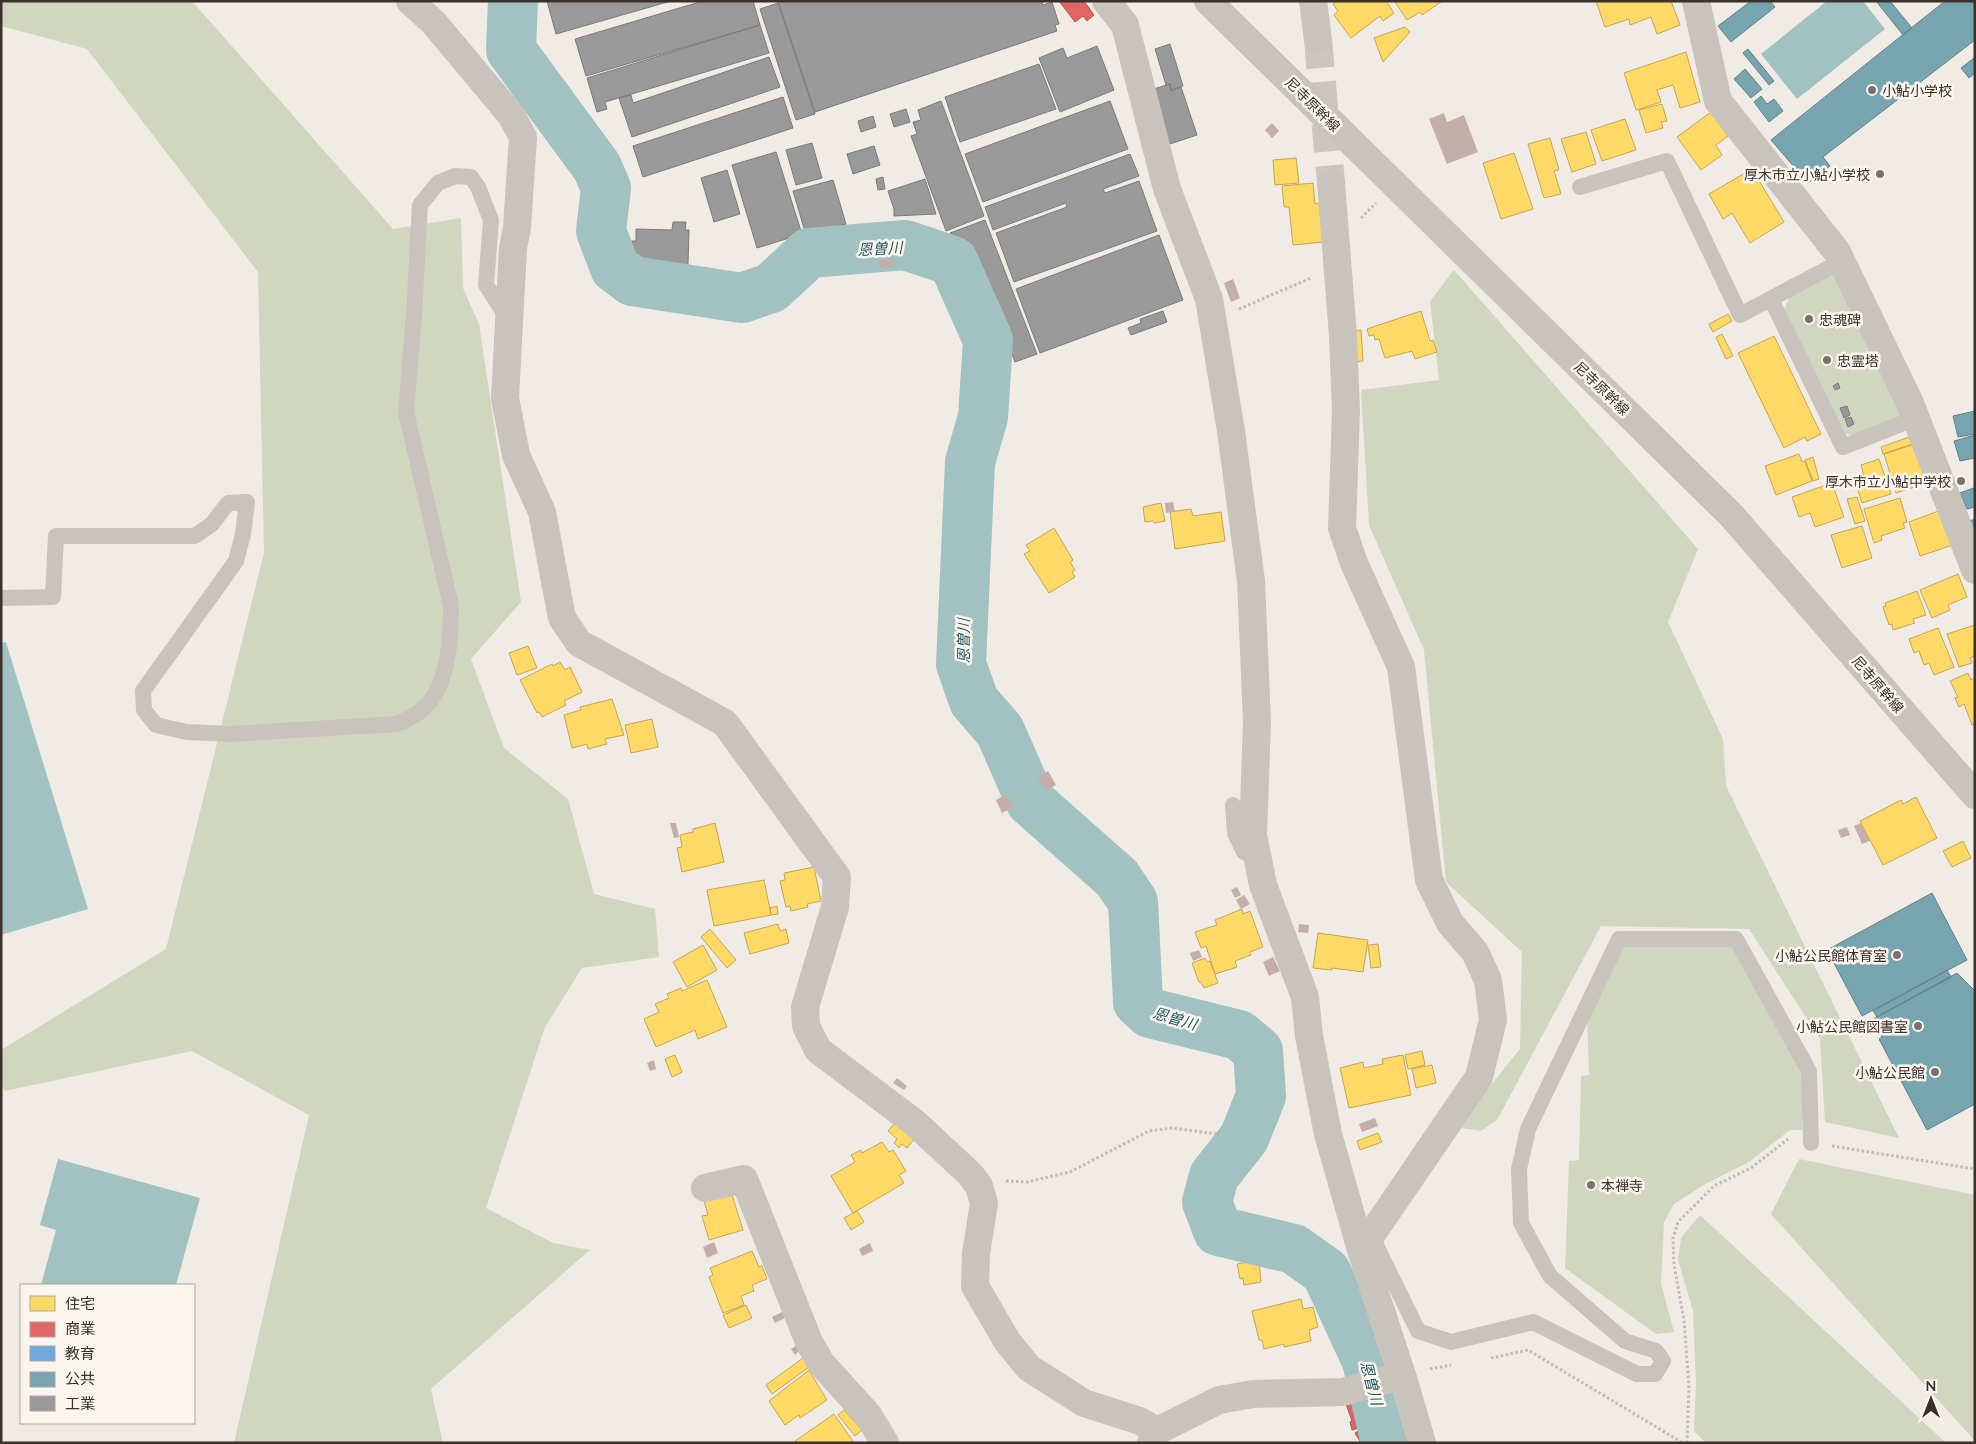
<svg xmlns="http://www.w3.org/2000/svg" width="1976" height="1444" font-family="Lato,'Noto Sans JP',sans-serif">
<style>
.green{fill:#d1d6bf}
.water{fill:#a1c2c1}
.homes{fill:#ffd966;stroke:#c4a654}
.shops{fill:#e06666;stroke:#ae5654}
.schools{fill:#6fa8dc;stroke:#5f84a7}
.public{fill:#76a5af;stroke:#648287}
.industry{fill:#999;stroke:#7d7a78}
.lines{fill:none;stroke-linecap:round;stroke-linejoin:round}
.river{stroke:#a1c2c1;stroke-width:50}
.building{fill:#c3afa7}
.minor-tunnel{stroke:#ccc6c0;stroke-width:28;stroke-dasharray:28 14;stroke-linecap:butt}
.path{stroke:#c2bbb6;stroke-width:3;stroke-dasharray:2.5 2.5;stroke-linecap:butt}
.service{stroke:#c9c3be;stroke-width:16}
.minor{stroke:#c9c3be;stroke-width:28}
.tertiary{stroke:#c9c3be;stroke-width:28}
.poi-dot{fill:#7a716c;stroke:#fbf5ee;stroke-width:2}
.labels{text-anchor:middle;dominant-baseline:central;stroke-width:5;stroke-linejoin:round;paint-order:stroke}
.poi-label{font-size:14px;fill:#3b302b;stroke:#fbf5ee;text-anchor:end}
.street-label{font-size:14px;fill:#3b302b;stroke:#fbf5ee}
.water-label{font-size:15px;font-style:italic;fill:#1f5a5e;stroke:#fbf5ee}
</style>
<rect width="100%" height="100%" fill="#f0ebe5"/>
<path class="green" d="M1 1H192L393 229 461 218 463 288 479 324 521 602 471 659 504 748 568 799 594 894 655 909 659 957 582 968 545 1027 486 1208 553 1243 590 1250 431 1389 443 1443H234L309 1115 192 1051 5 1091 1 1084V1050L166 949 264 553 258 272 87 49 1 26Z
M1454 270 1698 549 1668 622 1723 739 1726 786 1899 1138 1825 1122 1820 1039 1749 929 1601 926 1497 1120 1481 1131 1457 1127 1520 1049 1522 952 1446 882 1424 650 1369 525 1361 390 1439 380 1430 301Z
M1837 272 1905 403 1902 420 1858 437 1842 433 1784 312 1789 297Z
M1731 943 1804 1071 1802 1130H1790L1749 1162 1707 1183 1674 1204 1664 1222 1661 1284 1674 1332 1656 1334 1565 1268 1569 1161 1579 1160 1581 1076 1589 1075 1587 1012 1622 945Z
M1799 1159 1975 1195V1441L1771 1214Z
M1700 1215 1946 1443H1706L1694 1431 1696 1383 1693 1311 1678 1260 1681 1238Z"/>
<path class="water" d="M1827 1H1863L1885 29 1797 99 1761 54Z
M6 642 88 909 1 935V643Z
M58 1159 200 1198 176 1285H41L56 1230 40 1225Z"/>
<path class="homes" d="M1337 1H1386L1394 13 1383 21 1380 16 1351 38 1334 15 1338 11 1333 4Z
M1396 1H1440L1441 2 1422 15 1420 12 1407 20 1395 2Z
M1596 1H1671L1680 25 1657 34 1651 17 1630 25 1629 19 1605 27Z
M1405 27 1410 32 1383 62 1374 38Z
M1686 52 1700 102 1680 108 1673 85 1657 90 1661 102 1636 110 1624 73Z
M1662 104 1667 121 1661 122 1663 128 1646 133 1639 110Z
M1711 112 1728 136 1716 145 1722 155 1701 170 1677 137Z
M1625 119 1636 150 1602 161 1591 130Z
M1586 132 1596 164 1572 172 1561 139Z
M1550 138 1559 170 1554 171 1561 194 1544 198 1528 144Z
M1514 153 1533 209 1501 219 1483 163Z
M1296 158 1299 183 1275 185 1273 160Z
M1752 169 1784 222 1750 243 1732 213 1723 219 1709 194Z
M1313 183 1315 204 1319 203 1323 242 1293 245 1289 207H1284L1282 186Z
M1421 311 1430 341 1433 340 1437 352 1415 359 1412 351 1385 358 1379 339 1375 340 1374 335 1369 336 1367 329Z
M1728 314 1732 321 1713 332 1709 324Z
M1361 330 1363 361 1353 362 1350 331Z
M1722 334 1733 356 1726 359 1716 337Z
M1774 336 1821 434 1807 441 1805 437 1784 448 1738 353Z
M1912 436 1915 443 1883 454 1881 447Z
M1915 444 1927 483 1896 493 1884 454Z
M1799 454 1802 462 1805 461 1812 481 1776 495 1765 466Z
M1813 457 1819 479 1813 481 1805 460Z
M1879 459 1891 494 1862 503 1856 484 1865 480 1861 465Z
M1832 483 1844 517 1815 527 1810 513 1799 517 1792 497Z
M1857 497 1865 521 1855 524 1847 499Z
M1900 498 1907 522 1903 523 1905 528 1881 536 1882 540 1874 543 1864 509Z
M1161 503 1165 521 1154 523 1153 521 1145 522 1143 507Z
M1191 509 1193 516 1221 512 1225 541 1175 549 1170 512Z
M1941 510 1953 545 1920 556 1909 522Z
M1862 526 1872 558 1842 568 1831 535Z
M1054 528 1073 560 1070 562 1075 570 1072 572 1075 577 1049 593 1024 554 1030 551 1026 545Z
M1958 574 1967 597 1948 605 1950 610 1932 618 1920 590Z
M1917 591 1926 615 1913 619 1915 623 1893 630 1892 624 1889 625 1883 607 1886 606 1885 603Z
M1975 625V656L1970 658 1972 663 1959 667 1947 634Z
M1938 628 1954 667 1934 675 1929 663 1924 665 1919 651 1914 653 1909 639Z
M528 646 537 668 517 675 509 653Z
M560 662 565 670 570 667 582 692 564 701 566 705 542 717 539 712 537 713 520 680 552 664 553 666Z
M1968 673 1971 680 1974 678 1975 680V724L1972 725 1964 704 1959 707 1955 698 1958 697 1950 681Z
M612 699 624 735 605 739 607 744 588 749 587 744 572 748 564 715 581 710 580 707Z
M652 719 658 747 631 753 625 725Z
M1916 797 1937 838 1883 865 1860 821 1901 800 1903 804Z
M715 823 724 862 682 872 677 848 682 847 680 835 693 832V829Z
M1963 841 1971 858 1952 867 1943 851Z
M814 867 821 901 807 904 808 907 791 911 790 906 786 907 780 881 785 880 784 873Z
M764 880 771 915 714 926 707 890Z
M777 906 778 914 771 915 770 908Z
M1242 909 1243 914 1250 911 1263 947 1250 952 1251 955 1235 961 1237 967 1215 974 1206 946 1201 948 1195 932 1217 925 1215 920Z
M778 924 780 931 786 929 789 943 750 954 744 933Z
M710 929 736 960 727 968 701 937Z
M1318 933 1368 940 1363 972 1332 968V970L1313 968Z
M1378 944 1381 967 1371 968 1368 945Z
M703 945 717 970 687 987 673 962Z
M1205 958 1207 962 1210 961 1218 983 1204 988 1201 982H1199L1192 963Z
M707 980 727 1027 698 1039 695 1030 656 1047 644 1019 659 1012 655 1004 669 998 667 994 681 988 682 991Z
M1422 1051 1425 1065 1408 1069 1405 1055Z
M675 1055 682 1072 672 1077 665 1059Z
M1403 1055 1411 1095 1349 1108 1340 1068 1363 1062 1364 1068 1383 1064 1382 1059Z
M1432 1065 1436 1083 1416 1088 1412 1069Z
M895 1123 914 1139 907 1148 902 1144 899 1148 894 1143 897 1139 888 1131Z
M1378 1133 1382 1142 1360 1150 1357 1141Z
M882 1142 889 1152 893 1150 906 1171 899 1175 904 1183 853 1213 831 1176 855 1162 851 1155 861 1150 862 1153Z
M731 1192 743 1230 709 1240 702 1216 708 1215 704 1201Z
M857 1211 864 1222 851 1230 844 1218Z
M752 1251 759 1267 762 1266 767 1279 752 1285 754 1291 741 1296 744 1305 723 1313 709 1277 713 1275 710 1268Z
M1259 1260 1261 1282 1244 1285 1243 1278 1240 1279 1237 1264Z
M1301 1299 1303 1309 1313 1307 1318 1327 1309 1330 1311 1341 1284 1347V1344L1264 1349 1262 1340H1259L1252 1311Z
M746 1305 752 1318 729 1328 723 1315Z
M803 1358 809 1367 772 1394 766 1385Z
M809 1370 827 1400 800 1418 799 1415 785 1425 769 1401Z
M844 1410 862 1430 855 1436 838 1415Z
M834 1414 854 1443H796L795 1441Z"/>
<path class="shops" d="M1059 1H1084L1094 15 1087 21 1083 16 1075 22Z
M1361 1400 1368 1425 1352 1430 1350 1422 1352 1421 1346 1404Z
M1363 1428 1372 1443H1361L1355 1433Z"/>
<path class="schools" d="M1975 519V533L1970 521Z"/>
<path class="public" d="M1751 1H1770L1775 7 1731 42 1718 26Z
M1876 1H1890L1912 28 1903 35Z
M1945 1H1975V40L1823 157 1830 166 1808 183 1771 140Z
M1748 49 1774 81 1769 85 1743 53Z
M1974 58 1975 73 1969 78 1961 68Z
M1745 69 1762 89 1751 98 1734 79Z
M1761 96 1767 104 1774 99 1783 111 1769 122 1754 102Z
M1975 411V434L1958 437 1953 416Z
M1975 435V458L1960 461 1954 441Z
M1973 488 1975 493V507L1967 509 1960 493Z
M1932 893 1967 960 1862 1016 1827 950Z
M1947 970 1951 977 1877 1017 1873 1011Z
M1957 973 1975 991V1104L1927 1130 1879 1039 1882 1037 1873 1019Z"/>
<path class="industry" d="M547 1H671L556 34Z
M703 1H753L760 25 586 76 575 39Z
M778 1H1042L1043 5 1052 2 1059 24 1055 25 1057 31 815 112Z
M778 3 815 114 796 120 760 9Z
M760 25 769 53 605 102 607 109 597 112 587 78Z
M1170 44 1183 86 1171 90 1170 84 1166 85 1155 49Z
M1097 46 1114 90 1060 112 1039 58 1063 48 1067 58Z
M769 57 780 87 632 137 619 98 631 95 633 103Z
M1039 64 1056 109 960 142 945 97Z
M1170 84 1171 91 1181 87 1197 135 1167 145 1150 90Z
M783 97 793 128 643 177 633 146Z
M941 101 984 216 946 231 911 136 917 134 913 122 921 120 918 110Z
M1110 101 1128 149 983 202 965 154Z
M906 109 910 122 894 127 890 114Z
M873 116 876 127 861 132 858 121Z
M812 143 822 178 796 185 786 150Z
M874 146 880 165 853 174 847 154Z
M776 152 802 234 757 248 732 165Z
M1130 154 1139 176 1103 189 1105 193 1139 181 1157 231 1014 282 996 233 1067 207 1066 203 993 230 985 207Z
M727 170 740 214 714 222 701 178Z
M883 177 885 189 878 190 876 179Z
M925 179 936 214 894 216V209L888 191Z
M833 180 846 224 806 235 793 191Z
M985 220 1037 354 1015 362 969 241 950 233Z
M673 222H686L685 230H689L688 265 635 264V258L631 257V241H636V229L672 230Z
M1159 235 1183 300 1040 353 1016 289Z
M1163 311 1167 322 1131 335 1128 328 1141 323 1140 319Z
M1838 383 1840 388 1835 390 1833 386Z
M1847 406 1850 415 1844 418 1840 408Z
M1851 417 1854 424 1848 427 1845 419Z"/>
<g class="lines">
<path class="river" d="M513 1 511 50 597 167 606 188 601 231 615 268 632 281 742 298 771 288 809 253 905 245 953 261 988 340 983 417 970 462 961 664 974 701 1000 731 1031 802 1117 878 1133 902 1138 1002 1150 1013 1239 1035 1258 1051 1261 1096 1244 1138 1214 1176 1207 1202 1218 1231 1294 1249 1326 1272 1367 1361 1386 1443"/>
</g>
<path class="building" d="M1444 113 1447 122 1464 115 1478 152 1447 164 1429 119Z
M1272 123 1279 131 1272 138 1265 130Z
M893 259 894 267 879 268 878 260Z
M1233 279 1240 298 1231 302 1224 283Z
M1173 502 1175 511 1166 513 1165 503Z
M1048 771 1056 785 1046 791 1037 777Z
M1007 794 1014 807 1002 813 996 800Z
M670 823H676L679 837 674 838Z
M1861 823 1870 841 1862 844 1854 826Z
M1847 827 1850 835 1841 838 1838 830Z
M1237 887 1241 895 1235 898 1231 890Z
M1244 895 1250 904 1241 909 1236 900Z
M1299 924 1309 925 1308 933 1298 932Z
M1199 950 1202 957 1193 961 1190 953Z
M1273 957 1280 971 1269 976 1263 962Z
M654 1060 656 1069 650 1071 647 1063Z
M897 1078 907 1086 904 1090 893 1083Z
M1375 1118 1378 1126 1362 1132 1359 1124Z
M714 1242 718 1253 707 1258 703 1247Z
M870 1243 873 1251 862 1256 859 1249Z
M782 1312 785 1318 775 1323 772 1317Z
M797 1345 800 1350 795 1355 791 1349Z"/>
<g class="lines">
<path class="minor-tunnel" d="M1318 40 1331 183"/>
<path class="path" d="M1361 218 1376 203
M1239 309 1311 278
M1832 1146 1975 1169
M1006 1181 1027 1182 1070 1172 1149 1131 1172 1128 1224 1135
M1491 1358 1528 1350 1683 1443
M1430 1369 1451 1365
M1687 1443 1689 1387 1684 1321 1674 1264 1673 1238 1678 1222 1714 1186 1751 1168 1788 1139"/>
<path class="service" d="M1580 187 1667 161 1740 315 1840 262
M1771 299 1843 447 1916 418
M1 598 53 597 56 536H195L212 524 228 503 247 502 243 534 236 561 143 691 144 710 156 725 187 732 229 734 397 724C404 721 412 717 418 713 449 691 451 640 451 606L406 412 414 315 420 205 438 183 455 176 471 177 478 187 491 220 486 285 508 319
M1233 805 1235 833 1244 852 1258 858
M1371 1235 1418 1331 1451 1342 1533 1322 1637 1374H1655L1663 1361 1656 1351 1625 1341 1550 1276 1521 1223 1519 1169 1528 1129 1619 939H1736L1809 1071 1811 1143"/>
<path class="minor" d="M410 1 434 23 511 115 523 137 517 228 513 248 505 398 516 455 542 512 562 618 579 643 725 723 837 877 835 907 805 1007 806 1026 818 1050 915 1123 970 1174 979 1186 984 1203 976 1254 975 1286 1007 1341 1029 1368 1084 1403 1140 1421 1157 1431
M1106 1 1125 25 1167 189 1209 299 1231 431 1251 581 1257 722 1253 835 1263 885 1305 997 1309 1036 1328 1134 1361 1250 1402 1375 1422 1443
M1313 1 1318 40
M1696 1 1718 101 1837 252 1910 403 1975 570
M1331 183 1343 336 1346 411 1342 528 1354 563 1401 667 1429 880 1450 923 1475 952 1488 980 1493 1020 1479 1077 1361 1250
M705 1188 744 1179 809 1342 821 1363 868 1415 885 1443
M1151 1443 1157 1431 1219 1400 1253 1394 1343 1392 1402 1375"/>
<path class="tertiary" d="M1208 1 1731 515 1975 795"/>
</g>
<g class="poi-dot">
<circle cx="1872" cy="90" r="5"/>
<circle cx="1880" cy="174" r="5"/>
<circle cx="1809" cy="319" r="5"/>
<circle cx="1827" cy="360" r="5"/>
<circle cx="1961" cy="481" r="5"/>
<circle cx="1897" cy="955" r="5"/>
<circle cx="1918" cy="1026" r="5"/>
<circle cx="1935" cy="1072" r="5"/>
<circle cx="1591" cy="1185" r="5"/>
</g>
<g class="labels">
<g class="poi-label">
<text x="1882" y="90" text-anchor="start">小鮎小学校</text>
<text x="1870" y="174">厚木市立小鮎小学校</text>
<text x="1819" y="319" text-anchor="start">忠魂碑</text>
<text x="1837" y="360" text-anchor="start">忠霊塔</text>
<text x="1951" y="481">厚木市立小鮎中学校</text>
<text x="1887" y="955">小鮎公民館体育室</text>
<text x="1908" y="1026">小鮎公民館図書室</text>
<text x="1925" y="1072">小鮎公民館</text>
<text x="1601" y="1185" text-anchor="start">本禅寺</text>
</g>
<g class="street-label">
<text transform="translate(1313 104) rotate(45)">尼寺原幹線</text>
<text transform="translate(1602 388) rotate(44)">尼寺原幹線</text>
<text transform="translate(1878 684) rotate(49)">尼寺原幹線</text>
</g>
<g class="water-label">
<text transform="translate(880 248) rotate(-3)">恩曽川</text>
<text transform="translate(963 641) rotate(-90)">恩曽川</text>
<text transform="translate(1175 1018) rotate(16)">恩曽川</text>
<text transform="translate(1372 1383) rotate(75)">恩曽川</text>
</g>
</g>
<rect width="1976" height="1444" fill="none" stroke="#3b302b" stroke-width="5"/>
<rect x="20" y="1284" width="175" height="140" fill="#fbf5ee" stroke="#aea6a0"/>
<rect x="30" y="1296" width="25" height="15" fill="#ffd966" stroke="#aea6a0"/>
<text x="65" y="1309" font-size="15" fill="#3b302b">住宅</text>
<rect x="30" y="1322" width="25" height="15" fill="#e06666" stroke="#aea6a0"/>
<text x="65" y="1334" font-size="15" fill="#3b302b">商業</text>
<rect x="30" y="1346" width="25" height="15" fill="#6fa8dc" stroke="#aea6a0"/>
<text x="65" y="1359" font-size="15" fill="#3b302b">教育</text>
<rect x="30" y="1372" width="25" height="15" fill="#76a5af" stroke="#aea6a0"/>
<text x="65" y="1384" font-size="15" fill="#3b302b">公共</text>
<rect x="30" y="1396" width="25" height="15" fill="#999999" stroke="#aea6a0"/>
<text x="65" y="1409" font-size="15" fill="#3b302b">工業</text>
<g transform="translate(1931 1399)" stroke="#fbf5ee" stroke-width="4" paint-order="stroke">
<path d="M0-4L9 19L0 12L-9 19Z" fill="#3b302b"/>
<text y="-8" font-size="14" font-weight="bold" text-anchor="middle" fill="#3b302b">N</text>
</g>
</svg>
